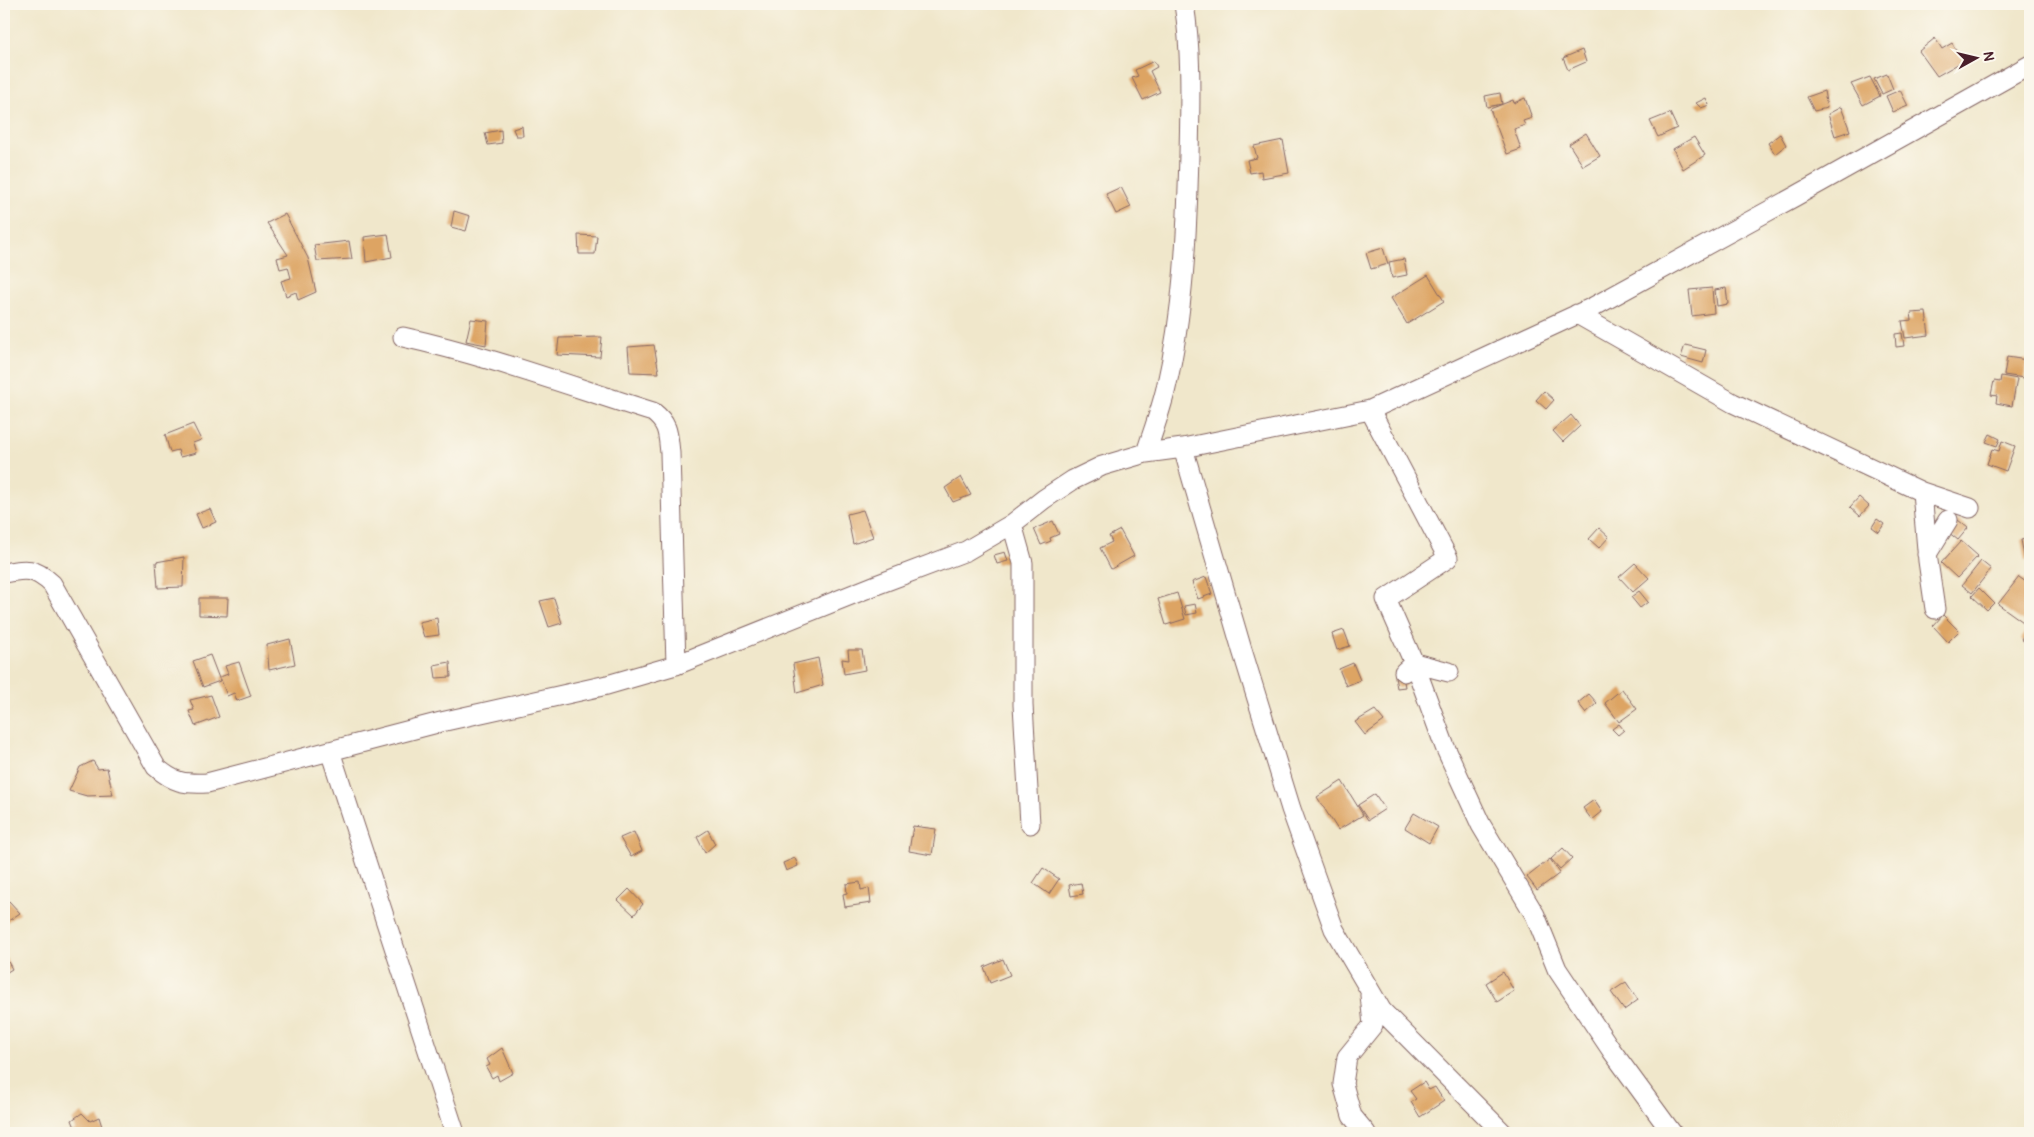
<svg xmlns="http://www.w3.org/2000/svg" width="2034" height="1137" font-family="Pangolin,sans-serif">
<style>
.building{fill:#dda464}
.lines{fill:none;stroke-linecap:round;stroke-linejoin:round}
.minor-casing{stroke:#846563;stroke-width:21}
.minor{stroke:#fff;stroke-width:19}
</style>
<rect width="100%" height="100%" fill="#fbf7ec"/>
<filter id="ink" filterUnits="userSpaceOnUse"><feTurbulence type="fractalNoise" baseFrequency=".02" numOctaves="2"/><feDisplacementMap in="SourceGraphic" scale="10" xChannelSelector="R" yChannelSelector="G"/><feConvolveMatrix kernelMatrix="1 2 1 2 8 2 1 2 1" color-interpolation-filters="sRGB"/></filter>
<filter id="wash" filterUnits="userSpaceOnUse"><feTurbulence type="fractalNoise" baseFrequency=".0096" numOctaves="4" result="noise"/><feDisplacementMap in="SourceGraphic" scale="20" xChannelSelector="R" yChannelSelector="G"/><feGaussianBlur stdDeviation="1.12" result="paint"/><feColorMatrix in="noise" values="0 0 0 0 0 0 0 0 0 0 0 0 0 0 0 0 0 1.4 0 .05"/><feComposite in="paint" operator="in"/></filter>
<g filter="url(#wash)">
<rect width="100%" height="100%" fill="#f0e7cb"/>
<g id="blocks">
<path class="building" d="M1935 38 1942 49 1952 43 1963 61 1937 76 1919 51Z
M1582 50 1586 62 1568 70 1563 58Z
M1154 61 1157 67 1150 71 1160 92 1143 100 1132 78 1138 76 1135 70Z
M1887 74 1893 89 1882 94 1874 79Z
M1870 77 1880 96 1863 105 1851 84Z
M1900 90 1908 106 1893 112 1886 96Z
M1824 91 1827 108 1814 111 1807 97Z
M1500 93 1502 104 1487 107 1485 96Z
M1525 98 1532 118 1523 121 1525 125 1514 129 1521 149 1507 154 1490 109 1513 100 1514 103Z
M1706 98 1709 105 1701 108 1696 103Z
M1841 107 1850 131 1835 136 1828 114Z
M1670 113 1677 128 1658 137 1650 121Z
M522 126 523 136H516L513 129Z
M501 130 502 143 488 145 485 133Z
M1586 133 1600 156 1583 166 1569 144Z
M1780 134 1786 145 1775 154 1768 143Z
M1694 137 1705 155 1683 169 1673 149Z
M1283 140 1289 173 1262 178 1261 171 1250 173 1247 160 1257 158 1254 146Z
M1121 187 1131 207 1116 214 1106 194Z
M454 211 470 216 466 231 451 227Z
M285 214 308 258 316 292 298 300 296 292 286 296 281 281 291 278 288 267 280 269 277 258 288 255 267 223Z
M388 234 392 257 366 262 364 237Z
M578 235 597 236 595 254H579Z
M349 241 352 259 317 261 314 245Z
M1383 248 1388 264 1371 269 1366 253Z
M1404 259 1407 275 1392 278 1389 262Z
M1428 275 1444 301 1407 324 1391 298Z
M1712 288 1714 313 1692 316 1689 290Z
M1726 288 1728 304 1717 306 1715 290Z
M1926 312 1929 335 1905 338 1902 321 1912 320 1911 313Z
M471 319 488 321 486 345 466 341Z
M1902 333 1904 346 1896 347 1895 334Z
M602 337 600 357 557 355 559 338Z
M654 345 659 373 630 372 628 347Z
M1685 345 1706 350 1703 363 1681 357Z
M2007 357 2027 360 2024 378 2004 375Z
M2001 376 2017 379 2012 406 1996 403 1997 396 1991 395 1994 381 2000 382Z
M1544 391 1554 400 1546 409 1536 400Z
M1571 415 1580 426 1563 442 1553 431Z
M193 424 201 440 193 443 196 453 180 457 178 450 170 452 165 435Z
M1990 434 2000 439 1997 446 1986 442Z
M2002 441 2015 446 2006 471 1987 464 1992 449 1999 451Z
M961 477 971 495 953 502 945 488Z
M1859 497 1869 506 1860 516 1850 507Z
M210 509 216 522 202 528 196 514Z
M863 510 873 537 853 544 847 514Z
M1877 519 1884 524 1879 532 1872 527Z
M1958 520 1968 528 1958 540 1948 532Z
M1053 521 1059 534 1050 538 1051 541 1041 545 1034 529Z
M1599 528 1609 537 1599 548 1589 539Z
M1120 530 1134 556 1111 569 1100 548 1112 542 1109 536Z
M2030 538V560L2025 561 2021 540Z
M1961 541 1978 556 1957 578 1941 563Z
M1005 552 1008 561 997 564 994 555Z
M184 557 183 587 158 588 156 562Z
M1981 561 1991 569 1972 593 1962 585Z
M1635 563 1649 578 1633 592 1619 577Z
M1206 577 1212 594 1198 599 1192 582Z
M2019 577 2030 585V618L2026 624 1998 604Z
M1979 588 1994 603 1987 610 1972 596Z
M1639 591 1648 602 1640 608 1631 597Z
M1177 593 1185 619 1166 625 1158 599Z
M199 598H228L227 616 199 615Z
M554 598 562 623 549 627 540 601Z
M1195 604 1197 613 1186 615 1184 606Z
M1943 615 1959 631 1948 642 1933 626Z
M437 618 439 635 424 637 419 622Z
M2030 627V646L2021 639Z
M1344 630 1350 646 1337 650 1332 634Z
M290 639 295 664 269 670 267 645Z
M848 650H862L865 670 844 674 842 659 849 660Z
M210 655 220 681 203 687 193 661Z
M818 658 823 685 797 693 793 664Z
M239 662 251 696 237 701 234 693 227 696 220 677 228 674 225 666Z
M450 662 451 677 436 678 434 665Z
M1353 663 1360 680 1346 686 1339 669Z
M1403 676 1405 687 1397 688 1395 677Z
M1622 689 1637 709 1619 722 1605 703Z
M1589 694 1597 703 1586 713 1578 703Z
M211 695 219 717 195 726 189 711 194 710 190 700Z
M1375 710 1384 721 1365 735 1355 722Z
M1619 724 1624 730 1618 735 1612 729Z
M93 761 98 769 107 768 113 795 87 796 69 791 80 767Z
M1342 781 1363 815 1338 830 1317 797Z
M1375 794 1385 809 1368 820 1358 805Z
M1594 800 1602 812 1592 820 1583 808Z
M1414 813 1438 827 1429 843 1405 828Z
M913 826 936 829 932 855 909 851Z
M708 830 715 844 705 853 697 837Z
M634 832 642 851 631 857 620 838Z
M1563 848 1572 858 1560 869 1551 859Z
M795 858 798 866 786 871 783 863Z
M1550 859 1560 873 1537 890 1527 877Z
M1043 868 1059 879 1049 894 1033 883Z
M860 882 861 890 869 888 871 903 845 907 843 894 847 893 846 884Z
M1081 883 1083 894 1071 896 1069 885Z
M629 889 643 904 634 915 618 900Z
M9 901 20 913 4 924V904Z
M5 956 12 969 4 974V957Z
M1003 959 1010 975 990 983 984 967Z
M1503 972 1514 991 1497 1002 1486 983Z
M1626 982 1638 1000 1624 1010 1611 992Z
M502 1048 513 1073 499 1081 497 1075 492 1078 486 1067 490 1065 487 1059Z
M1424 1082 1429 1090 1435 1087 1444 1101 1420 1117 1411 1102 1416 1099 1410 1091Z
M82 1113 90 1121 99 1117 104 1133H67L76 1130 72 1120Z"/>
</g>
</g>
<g filter="url(#ink)">
<use href="#blocks" fill-opacity="0" stroke="#846563" stroke-width="1"/>
<g class="lines">
<g class="minor-casing">
<path id="minor" d="M1577 314 1733 403 1922 492 1970 508
M403 337C489 356 570 386 653 412 669 424 668 435 670 453L676 665
M1370 410 1448 558 1386 599 1414 663 1449 672
M1183 448 1242 650 1291 809 1334 929 1382 1011 1503 1133
M1146 453C1153 431 1161 410 1166 388 1184 311 1187 233 1189 155 1190 105 1192 53 1184 4
M1922 492 1928 561 1935 609
M1012 524 1023 563V705L1030 824
M1927 554 1948 520
M4 573C26 568 35 568 52 584L156 767C174 783 184 784 207 783L441 722 607 685 676 665 876 585 966 551 1012 524 1044 499 1073 480 1102 466 1146 453 1183 448 1370 410 1593 307 1794 197 2030 65
M1404 672 1414 663 1445 747 1481 825 1535 915 1557 969 1612 1051 1672 1133
M330 751 455 1133
M1366 1133 1352 1116 1343 1084 1347 1057 1373 1025 1370 995"/>
</g>
<use href="#minor" class="minor"/>
</g>
</g>
<rect width="2034" height="1137" fill="none" stroke="#fbf7ec" stroke-width="20"/>
<g transform="translate(1976 58) rotate(82)" stroke="#fbf7ec" stroke-width="4" paint-order="stroke">
<path d="M0-4L9 19L0 12L-9 19Z" fill="#4a1f2b"/>
<text y="-8" font-size="14" font-weight="bold" text-anchor="middle" fill="#4a1f2b">N</text>
</g>
</svg>
